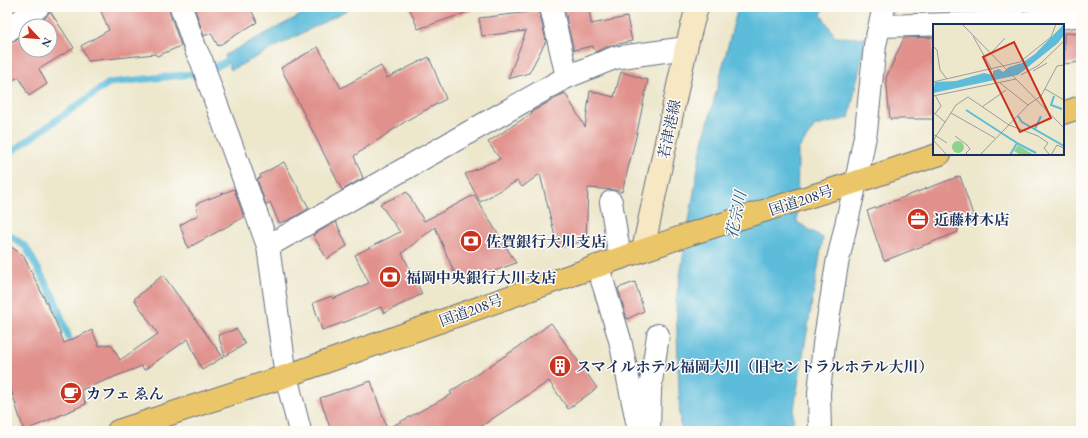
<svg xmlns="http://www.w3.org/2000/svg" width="1088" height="438" font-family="'EB Garamond','Noto Serif JP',serif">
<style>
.water{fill:#5cbcda;stroke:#3c769c}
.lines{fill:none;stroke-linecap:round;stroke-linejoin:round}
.stream{stroke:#5cbcda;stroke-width:7}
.building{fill:#e1918c}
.minor-casing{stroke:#646f84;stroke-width:24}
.tertiary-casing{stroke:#646f84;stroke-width:24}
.secondary-casing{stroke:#646f84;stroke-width:24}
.trunk-casing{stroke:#646f84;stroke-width:24}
.minor{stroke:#fff;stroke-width:22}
.tertiary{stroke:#fff;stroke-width:22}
.secondary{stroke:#f7e8c3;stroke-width:22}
.trunk{stroke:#ebc669;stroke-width:22}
.labels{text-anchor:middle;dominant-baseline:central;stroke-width:3;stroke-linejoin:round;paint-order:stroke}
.street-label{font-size:15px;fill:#1b2f5e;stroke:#fdfcf7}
.poi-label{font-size:15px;font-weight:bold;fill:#1b2f5e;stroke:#fdfcf7;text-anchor:start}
.water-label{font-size:16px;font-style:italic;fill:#2e5983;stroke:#fdfcf7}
.inset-river{fill:none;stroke:#5cbcda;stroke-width:2}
.inset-road{fill:none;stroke:#999da0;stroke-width:1}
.view{fill:#c8321e;fill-opacity:0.15;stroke:#c8321e;stroke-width:2}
.inset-edge{fill:none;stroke:#1b2f5e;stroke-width:2}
</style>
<rect width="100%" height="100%" fill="#fdfcf7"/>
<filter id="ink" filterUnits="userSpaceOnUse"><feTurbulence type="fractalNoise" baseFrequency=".025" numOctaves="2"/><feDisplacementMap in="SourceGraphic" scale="8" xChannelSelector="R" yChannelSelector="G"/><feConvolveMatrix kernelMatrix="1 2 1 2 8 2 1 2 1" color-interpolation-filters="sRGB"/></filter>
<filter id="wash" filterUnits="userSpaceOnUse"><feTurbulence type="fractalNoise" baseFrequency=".012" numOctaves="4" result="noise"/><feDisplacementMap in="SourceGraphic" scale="16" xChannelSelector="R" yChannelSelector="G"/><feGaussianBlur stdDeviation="0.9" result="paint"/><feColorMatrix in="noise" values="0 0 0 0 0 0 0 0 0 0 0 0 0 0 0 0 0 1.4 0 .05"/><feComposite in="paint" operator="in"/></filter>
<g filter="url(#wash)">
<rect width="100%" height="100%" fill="#ede7cc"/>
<path class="water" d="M316 7H353L231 70 225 55Z
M738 7H824L821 15 836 37 866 38 849 118 815 126 798 150 797 222 823 238 793 414 794 431H683L680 424 676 300 701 150Z"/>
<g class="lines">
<path class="stream" d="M7 155 109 83 202 73 236 57
M7 233 26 247 55 300 69 338"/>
</g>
<g id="blocks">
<path class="building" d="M99 7H169V11L181 46 157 56 155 54 88 61 81 46 109 30Z
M194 7H250L257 22 218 46 211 33 204 36Z
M409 7H473L474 10 418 29Z
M565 7H589L591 24 627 17 632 41 609 46 595 52 593 46 574 50 567 22Z
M50 11 74 48 39 69 47 84 29 96 19 77 7 83V43L14 41 26 32V50H50V26H34L46 17Z
M539 11 546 41 529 73 508 79 526 31 482 36 479 18Z
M1064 33 1081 34V62L1064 64Z
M934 37V119H890L886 78 904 38Z
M318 47 341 88 381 66 387 78 429 57 446 99 409 119 354 156 363 178 342 190 281 68Z
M621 72 648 80 636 137 622 192 615 190 588 188 586 240 558 249 540 174 522 187 517 181 480 202 465 174 500 159 488 142 532 113 531 112 565 93 585 127 590 91 614 97Z
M284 162 309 208 291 219 279 223 270 202 266 205 257 179 261 178 260 175Z
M960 176 973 215 958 224V232L884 261 867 211Z
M234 189 244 217 188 248 180 225 198 215 196 204Z
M407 192 424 221 440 213 474 195 516 263 459 284 435 227 402 253 422 294 384 313 381 307 348 321 322 330 313 303 332 296 333 299 369 283 355 255 400 232 380 204Z
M336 222 347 246 327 259 313 235Z
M7 244 23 255 55 320 64 343 92 330 99 346 111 344 120 360 158 334 134 299 163 275 223 357 202 370 188 339 144 370 142 366 81 390 86 404 24 431 7 377Z
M635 282 644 311 627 319 618 288Z
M551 323 597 388 568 409 549 381 474 431H331L320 398 371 381 387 429 452 394 450 392 523 344Z
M237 329 245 344 225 356 218 335Z"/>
</g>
</g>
<g filter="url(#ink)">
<use href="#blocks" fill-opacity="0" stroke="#646f84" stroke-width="1"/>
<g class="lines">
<g class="minor-casing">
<path id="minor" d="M181 7 196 50
M551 7 567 77
M880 26 1026 22 1081 15
M7 31 38 7
M611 202 620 258
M268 246 567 77 614 58 686 48
M597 266 604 286 620 340 639 431
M649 431 650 389 658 335
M820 431 819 393 824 344 837 264 856 182"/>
</g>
<g class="tertiary-casing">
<path id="tertiary" d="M196 50 202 62 210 86 268 246 286 376 300 431
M856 182 866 131 875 45 884 7"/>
</g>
<g class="secondary-casing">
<path id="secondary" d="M643 250 686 48 697 7"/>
</g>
<g class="trunk-casing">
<path id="trunk" d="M1063 113 1081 107
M118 431 286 376 566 277 690 234 856 182 940 154"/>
</g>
<use href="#minor" class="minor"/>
<use href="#tertiary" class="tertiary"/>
<use href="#secondary" class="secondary"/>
<use href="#trunk" class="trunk"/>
</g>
</g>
<defs>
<g id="office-disc" transform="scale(1.15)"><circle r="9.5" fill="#c8321e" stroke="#fdfcf7"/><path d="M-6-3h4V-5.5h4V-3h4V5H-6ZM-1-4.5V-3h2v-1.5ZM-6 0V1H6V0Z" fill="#fff"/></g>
<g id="bank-disc" transform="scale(1.15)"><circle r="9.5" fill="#c8321e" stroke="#fdfcf7"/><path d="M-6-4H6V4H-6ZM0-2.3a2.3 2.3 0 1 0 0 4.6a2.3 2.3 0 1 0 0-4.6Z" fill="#fff"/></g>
<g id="building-disc" transform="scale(1.15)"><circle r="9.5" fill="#c8321e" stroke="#fdfcf7"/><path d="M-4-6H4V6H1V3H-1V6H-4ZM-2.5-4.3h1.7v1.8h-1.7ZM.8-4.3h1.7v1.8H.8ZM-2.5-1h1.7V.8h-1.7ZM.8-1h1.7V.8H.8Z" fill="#fff"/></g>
<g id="cafe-disc" transform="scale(1.15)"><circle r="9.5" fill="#c8321e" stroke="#fdfcf7"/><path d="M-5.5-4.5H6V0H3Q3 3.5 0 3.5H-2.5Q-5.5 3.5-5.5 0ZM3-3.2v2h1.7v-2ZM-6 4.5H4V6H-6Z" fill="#fff"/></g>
</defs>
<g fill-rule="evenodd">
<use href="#office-disc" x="918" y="219"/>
<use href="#bank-disc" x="471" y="241"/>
<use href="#bank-disc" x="390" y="277"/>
<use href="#building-disc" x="560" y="366"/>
<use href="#cafe-disc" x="71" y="393"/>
</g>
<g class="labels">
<g class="street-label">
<text transform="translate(669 129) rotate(-78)">若津港線</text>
<text transform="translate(801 200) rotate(-18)">国道208号</text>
<text transform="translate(471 310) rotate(-20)">国道208号</text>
</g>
<g class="poi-label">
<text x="934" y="219">近藤材木店</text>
<text x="486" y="241">佐賀銀行大川支店</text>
<text x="406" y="277">福岡中央銀行大川支店</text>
<text x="576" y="366">スマイルホテル福岡大川（旧セントラルホテル大川）</text>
<text x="86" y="393">カフェ ゑん</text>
</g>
<g class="water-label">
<text transform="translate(736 215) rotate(-78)">花宗川</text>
</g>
</g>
<g transform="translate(933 24)">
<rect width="131" height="131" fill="#ede7cc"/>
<path d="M19 123a6 6 0 1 1 12 0a6 6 0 1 1-12 0ZM85 121 101 131H88L81 127Z" fill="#8dd28c"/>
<path d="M131 0V11L125 19 85 51 0 69 2 58 23 57 51 49 60 51V47L66 45 70 48 76 43 89 39 102 30Z" fill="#5cbcda"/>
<path class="inset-river" d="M121 72 118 81 129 85M33 86 84 119M85 92 89 98 131 122M102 105 108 92M77 131 84 119 103 129"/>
<path class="inset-road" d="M29 0 131 104M40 12 59 46M0 22 4 26 7 46 14 55M58 29 72 14M100 47 114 39M88 51 106 41 131 17M0 58 87 38 118 13 123 0M67 59 95 81M112 65 131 76M0 72 83 55M49 83 73 66M0 88 12 98M18 89 62 114M2 90 8 82 2 71M0 110 14 119M22 112 34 121 37 125 33 129 35 131M0 116 14 131M0 117 23 81 35 73 76 101 105 112 115 119 111 124 117 131M47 131 95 81 108 72 124 42 131 41M118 131 124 121 131 124"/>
<path class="view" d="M81 18 118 94 87 108 50 33Z"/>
<rect width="131" height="131" class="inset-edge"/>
</g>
<rect width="1088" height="438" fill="none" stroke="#fdfcf7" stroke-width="24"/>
<g transform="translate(38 38) rotate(116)"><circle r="19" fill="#fdfcf7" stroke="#a3aaba"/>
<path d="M0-3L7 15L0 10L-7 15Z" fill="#c8321e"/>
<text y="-6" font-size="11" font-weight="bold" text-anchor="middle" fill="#1b2f5e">N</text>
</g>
</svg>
